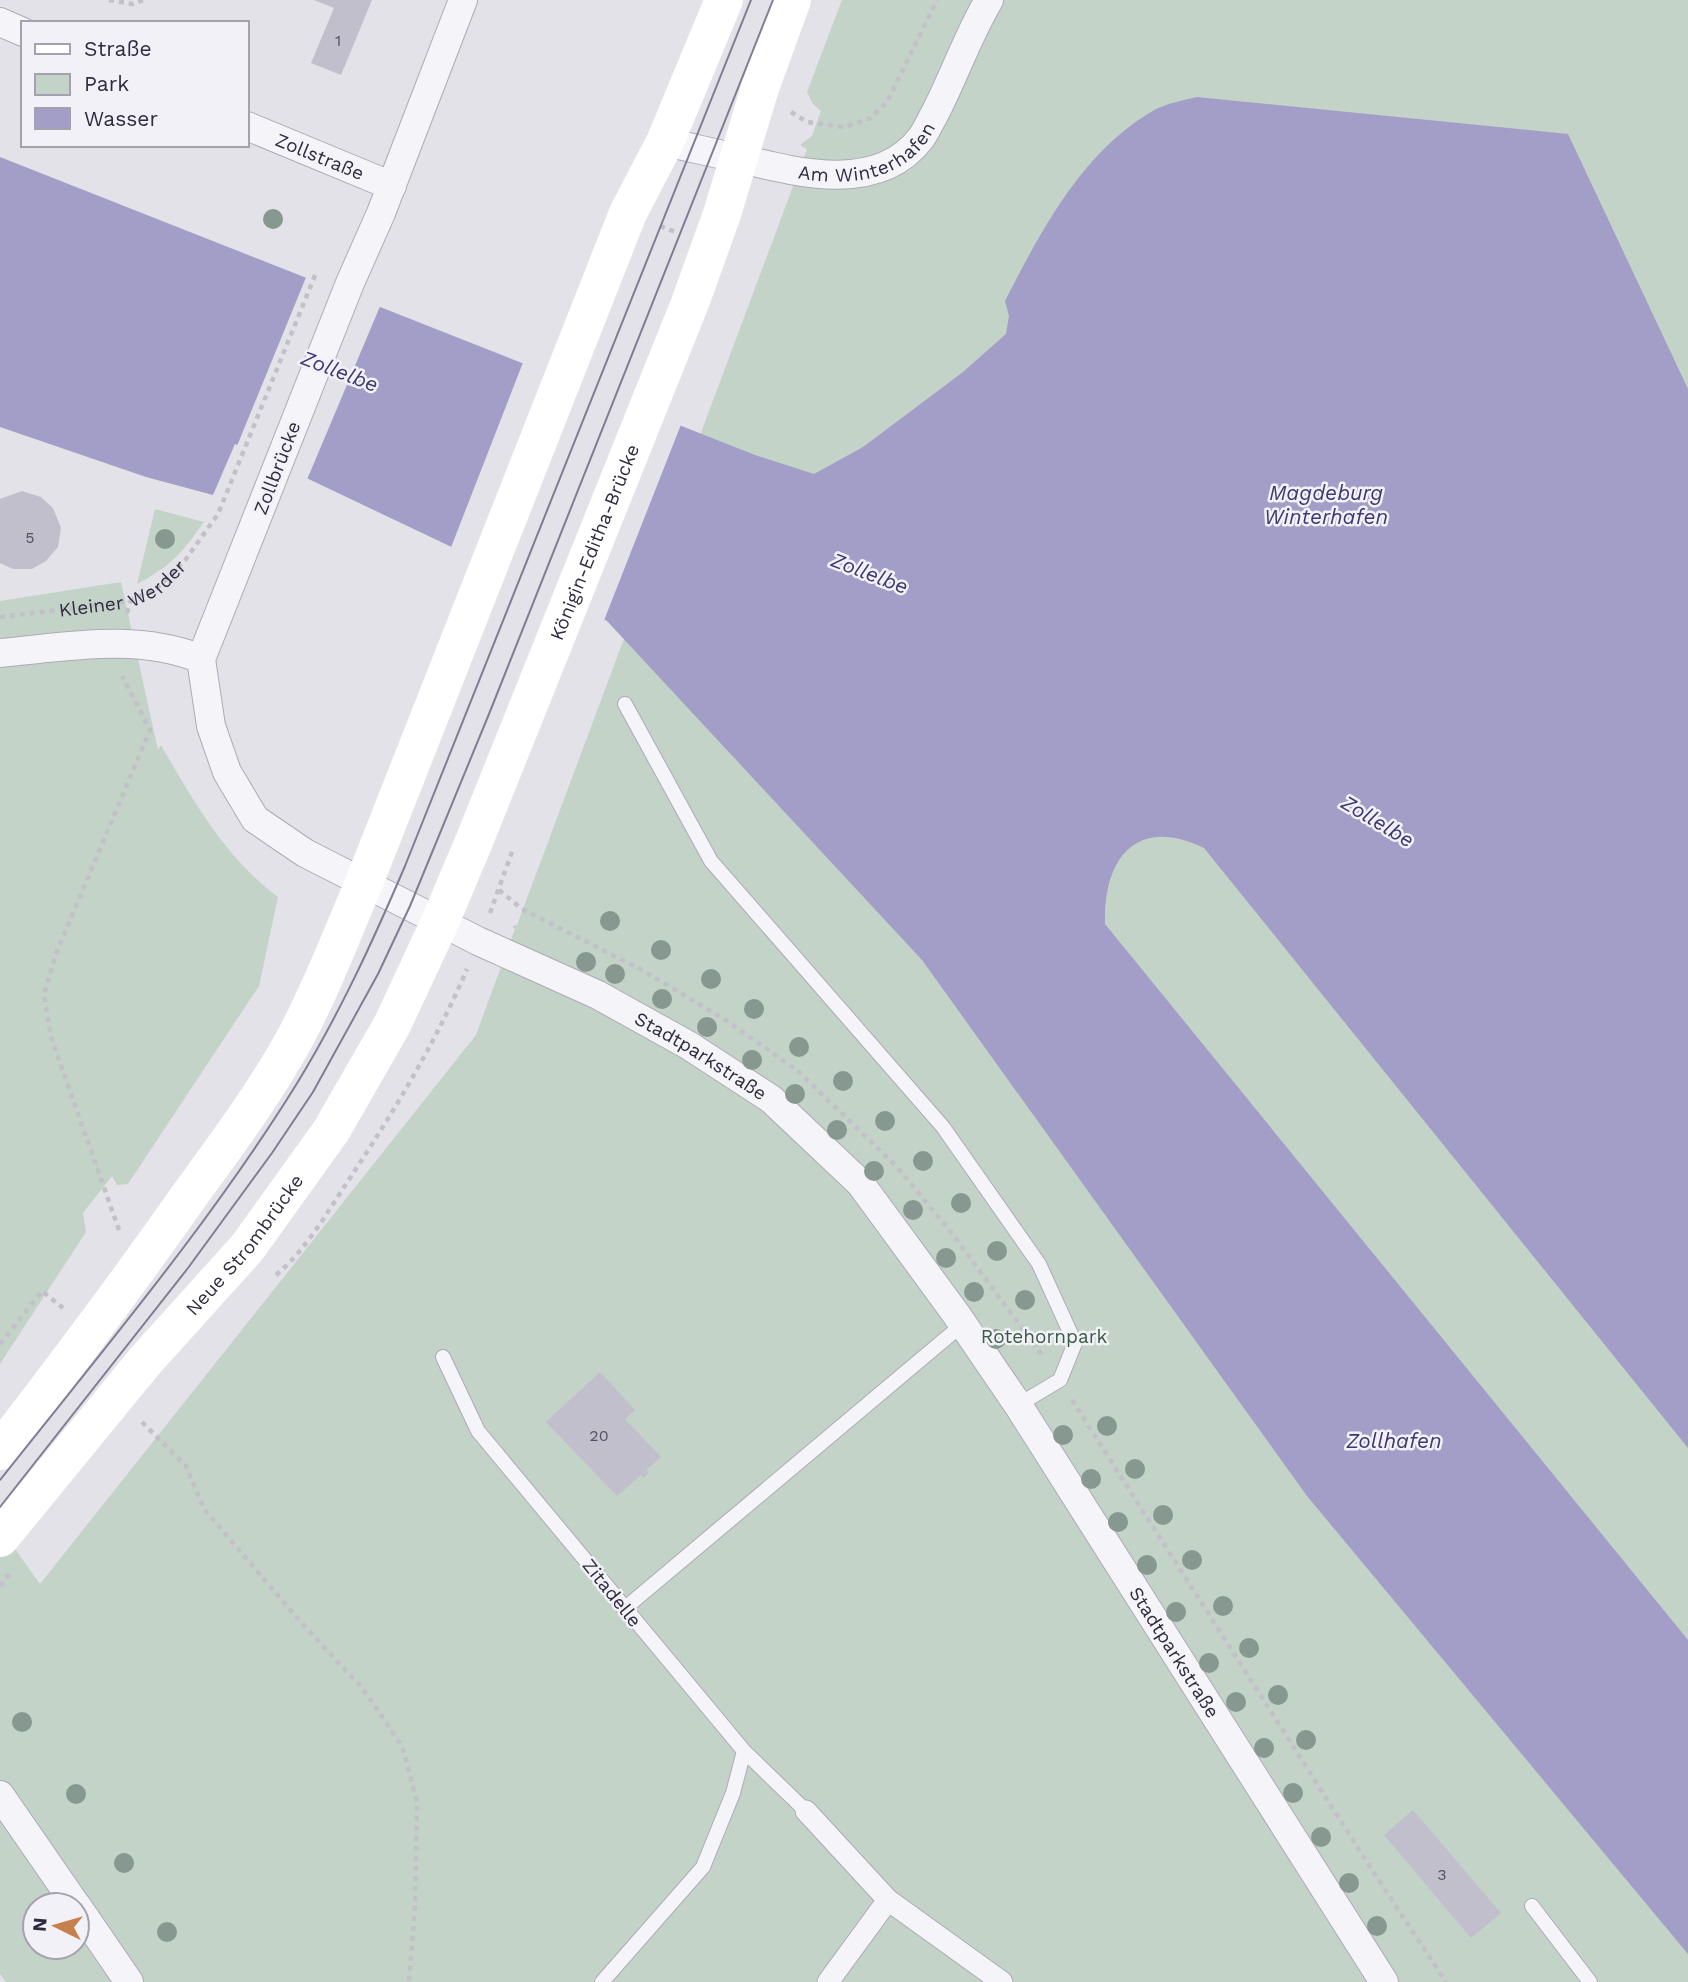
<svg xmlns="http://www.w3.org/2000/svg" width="1688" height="1982" font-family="'Work Sans',sans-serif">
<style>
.green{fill:#c3d3c8;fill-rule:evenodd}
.water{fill:#a29ec7}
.pier{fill:#e3e2e9}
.building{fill:#c1bfcc}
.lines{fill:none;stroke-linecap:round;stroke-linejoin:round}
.service-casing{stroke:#adabb6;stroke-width:16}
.pedestrian-casing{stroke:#adabb6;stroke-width:23}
.minor-casing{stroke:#adabb6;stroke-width:30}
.path{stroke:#c2c0c8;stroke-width:4.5;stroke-dasharray:5 5;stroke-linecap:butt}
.service{stroke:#f5f4f8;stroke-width:14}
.pedestrian{stroke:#f5f4f8;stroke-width:21}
.minor{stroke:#f5f4f8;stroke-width:28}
.secondary{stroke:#fff;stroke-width:38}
.tram{stroke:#807c92;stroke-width:2}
.tree{fill:#86988f}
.labels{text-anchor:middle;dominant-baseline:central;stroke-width:5;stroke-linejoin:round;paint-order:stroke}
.number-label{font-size:16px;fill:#545063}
.street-label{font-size:19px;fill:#2f2b40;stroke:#f2f1f7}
.park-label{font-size:19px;fill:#395b45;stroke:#f2f1f7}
.water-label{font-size:21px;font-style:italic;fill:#3d3772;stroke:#f2f1f7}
</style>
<rect width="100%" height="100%" fill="#e3e2e9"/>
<path class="green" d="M842 0H1688V1982H6L0 1974V1528L40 1584 476 1035 515 929 512 926 517 925 807 149 800 145 812 136 821 111 813 104 807 92ZM35 1905H77V1947H35Z
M155 509 204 522C182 553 171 566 137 584Z
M121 582 158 750 161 745C192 799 227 860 278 897L259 986 128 1184 117 1185 112 1176 83 1213 86 1232 0 1364V601Z"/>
<path class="water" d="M1197 97 1568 134 1688 389V1448L1204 848C1136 815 1103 859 1105 924L1688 1640V1954L1307 1496 922 960 607 621 235 444 213 495 146 477 0 427V157L755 455 814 474 863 447 963 372 1006 334 1009 316 1005 301C1042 229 1083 150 1156 109 1169 103 1184 100 1197 97Z"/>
<path class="pier" d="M307 275 381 304 306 482 236 448 219 490Z
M524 360 682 422 603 623 450 550Z"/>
<path class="building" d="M314 0H372L341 75 311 63 334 8Z
M22 491 41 497 53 508 61 528 58 547 46 561 32 569H13L0 563V499Z
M600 1372 635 1410 625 1419 661 1457 646 1470 649 1473 643 1478 641 1475 617 1496 546 1422Z
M1413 1810 1501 1913 1471 1938 1384 1835Z"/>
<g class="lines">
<g class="service-casing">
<path id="service" d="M625 704 711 861 943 1127 1039 1264 1075 1343 1060 1380 1018 1405
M443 1357 478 1431 744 1751 806 1811
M624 1609 963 1324
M1532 1906 1590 1982
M602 1982 703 1867 733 1793 744 1751"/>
</g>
<g class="pedestrian-casing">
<path id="pedestrian" d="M806 1811 888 1900 1002 1982
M828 1982 888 1900"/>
</g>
<g class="minor-casing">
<g id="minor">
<path id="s2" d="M463 0 381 213 350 283 201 659 211 726 227 772 255 819 305 853 478 941 598 995 688 1045 771 1099 860 1183 956 1314 1018 1405 1384 1982"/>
<path d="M0 22 23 32"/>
<path id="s3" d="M247 126 392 186"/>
<path id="s4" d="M665 142C689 147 713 153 737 158 795 172 878 195 921 138 926 131 930 122 934 115 954 77 967 37 989 0"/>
<path d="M0 653C67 647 136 633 201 659"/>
<path d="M0 1795 76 1905"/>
<path d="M77 1906 129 1982"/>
</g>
</g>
<g class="path">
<path d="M109 0 133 4 143 0"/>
<path d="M791 112 807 122 844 127 871 118 887 102 937 0"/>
<path d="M660 226 678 233"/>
<path d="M127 613 130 601"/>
<path id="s1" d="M0 617 130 601 157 588 186 559 218 514 316 273"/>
<path d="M499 890 522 909 642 970 724 1019 798 1071 896 1166 954 1236 1044 1358"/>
<path d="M490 913 513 849"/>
<path d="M119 1230 51 1037 44 995 55 956 150 730 122 676"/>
<path d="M276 1275C305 1251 327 1213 348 1181 393 1113 435 1044 467 969"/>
<path d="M0 1344 42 1291 63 1308"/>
<path d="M1072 1400 1374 1873 1446 1982"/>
<path d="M142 1422 186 1466 204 1509 298 1619 363 1689 402 1746 417 1802 415 1906 409 1982"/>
<path d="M0 1586 10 1573"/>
</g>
<use href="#service" class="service"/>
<use href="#pedestrian" class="pedestrian"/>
<use href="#minor" class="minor"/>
<g class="secondary">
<path d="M0 1451C65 1367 128 1283 189 1196 226 1145 265 1093 295 1038 322 988 342 934 364 883L628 213 665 142 724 0"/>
<path id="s5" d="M0 1538 145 1361 247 1248 331 1131 392 1025 440 922 475 839 690 303 722 214 760 88 792 0"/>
</g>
<path class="tram" d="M0 1480C102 1351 209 1225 296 1085 339 1015 373 941 405 866L751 0
M0 1507 188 1268 272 1153 313 1092 378 974 410 906 489 714 773 0"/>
</g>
<g class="tree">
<circle cx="273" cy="219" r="10"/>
<circle cx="165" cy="539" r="10"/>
<circle cx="610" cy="921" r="10"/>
<circle cx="661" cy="950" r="10"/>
<circle cx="586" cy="962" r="10"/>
<circle cx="615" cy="974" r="10"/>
<circle cx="711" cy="979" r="10"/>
<circle cx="662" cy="999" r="10"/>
<circle cx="754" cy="1009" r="10"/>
<circle cx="707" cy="1027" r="10"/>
<circle cx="799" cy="1047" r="10"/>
<circle cx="752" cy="1060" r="10"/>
<circle cx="843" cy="1081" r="10"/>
<circle cx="795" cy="1094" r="10"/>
<circle cx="885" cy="1121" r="10"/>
<circle cx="837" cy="1130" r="10"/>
<circle cx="923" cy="1161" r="10"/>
<circle cx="874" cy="1171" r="10"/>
<circle cx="961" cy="1203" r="10"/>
<circle cx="913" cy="1210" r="10"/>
<circle cx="997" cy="1251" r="10"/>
<circle cx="946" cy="1258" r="10"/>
<circle cx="974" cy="1292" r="10"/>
<circle cx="1025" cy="1300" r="10"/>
<circle cx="996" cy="1339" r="10"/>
<circle cx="1107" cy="1426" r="10"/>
<circle cx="1063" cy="1435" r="10"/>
<circle cx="1135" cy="1469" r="10"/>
<circle cx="1091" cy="1479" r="10"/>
<circle cx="1163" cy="1515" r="10"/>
<circle cx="1118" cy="1522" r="10"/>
<circle cx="1192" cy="1560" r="10"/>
<circle cx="1147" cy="1565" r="10"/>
<circle cx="1223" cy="1606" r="10"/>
<circle cx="1176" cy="1612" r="10"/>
<circle cx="1249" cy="1648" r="10"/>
<circle cx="1209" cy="1663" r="10"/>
<circle cx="1278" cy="1695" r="10"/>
<circle cx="1236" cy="1702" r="10"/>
<circle cx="22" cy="1722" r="10"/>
<circle cx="1306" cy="1740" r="10"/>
<circle cx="1264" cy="1748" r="10"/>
<circle cx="1293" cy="1793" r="10"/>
<circle cx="76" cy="1794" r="10"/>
<circle cx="1321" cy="1837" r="10"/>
<circle cx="124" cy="1863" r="10"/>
<circle cx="1349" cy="1883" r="10"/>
<circle cx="1377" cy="1926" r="10"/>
<circle cx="167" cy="1932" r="10"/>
</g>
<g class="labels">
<g class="number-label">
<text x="338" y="40">1</text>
<text x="30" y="537">5</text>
<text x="599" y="1435">20</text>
<text x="1442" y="1874">3</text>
</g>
<g class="street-label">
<text stroke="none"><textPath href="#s4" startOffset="212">Am Winterhafen</textPath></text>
<text stroke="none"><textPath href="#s3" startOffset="79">Zollstraße</textPath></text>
<text transform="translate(277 468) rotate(-69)">Zollbrücke</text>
<text stroke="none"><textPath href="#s5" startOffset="1171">Königin-Editha-Brücke</textPath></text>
<text stroke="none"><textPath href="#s1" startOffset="128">Kleiner Werder</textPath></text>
<text stroke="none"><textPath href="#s2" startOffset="1386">Stadtparkstraße</textPath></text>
<text stroke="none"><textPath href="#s5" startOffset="382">Neue Strombrücke</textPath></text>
<text transform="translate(612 1593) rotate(51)">Zitadelle</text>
<text stroke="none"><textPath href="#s2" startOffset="2156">Stadtparkstraße</textPath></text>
</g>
<g class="park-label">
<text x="1044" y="1336">Rotehornpark</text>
</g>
<g class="water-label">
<text transform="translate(340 371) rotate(21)">Zollelbe</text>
<text x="1326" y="492">Magdeburg<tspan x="1326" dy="24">Winterhafen</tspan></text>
<text transform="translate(870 573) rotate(21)">Zollelbe</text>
<text transform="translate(1378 821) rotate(31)">Zollelbe</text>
<text x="1394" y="1440">Zollhafen</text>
</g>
</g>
<rect x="21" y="21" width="228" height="126" fill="#f2f1f7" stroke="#a4a2ae" stroke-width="2"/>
<rect x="35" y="44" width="35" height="10" fill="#ffffff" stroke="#a4a2ae" stroke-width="2"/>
<text x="84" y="56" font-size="21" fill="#2f2b40">Straße</text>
<rect x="35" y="74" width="35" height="21" fill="#c3d3c8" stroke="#a4a2ae" stroke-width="2"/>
<text x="84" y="91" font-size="21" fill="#2f2b40">Park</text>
<rect x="35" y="108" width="35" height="21" fill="#a29ec7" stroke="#a4a2ae" stroke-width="2"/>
<text x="84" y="126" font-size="21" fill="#2f2b40">Wasser</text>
<g transform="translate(56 1926) rotate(275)"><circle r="33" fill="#f2f1f7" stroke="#a4a2ae" stroke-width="2"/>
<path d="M0-5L12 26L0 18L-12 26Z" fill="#c77f4d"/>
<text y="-10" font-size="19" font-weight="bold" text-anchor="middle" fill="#2f2b40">N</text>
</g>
</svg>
